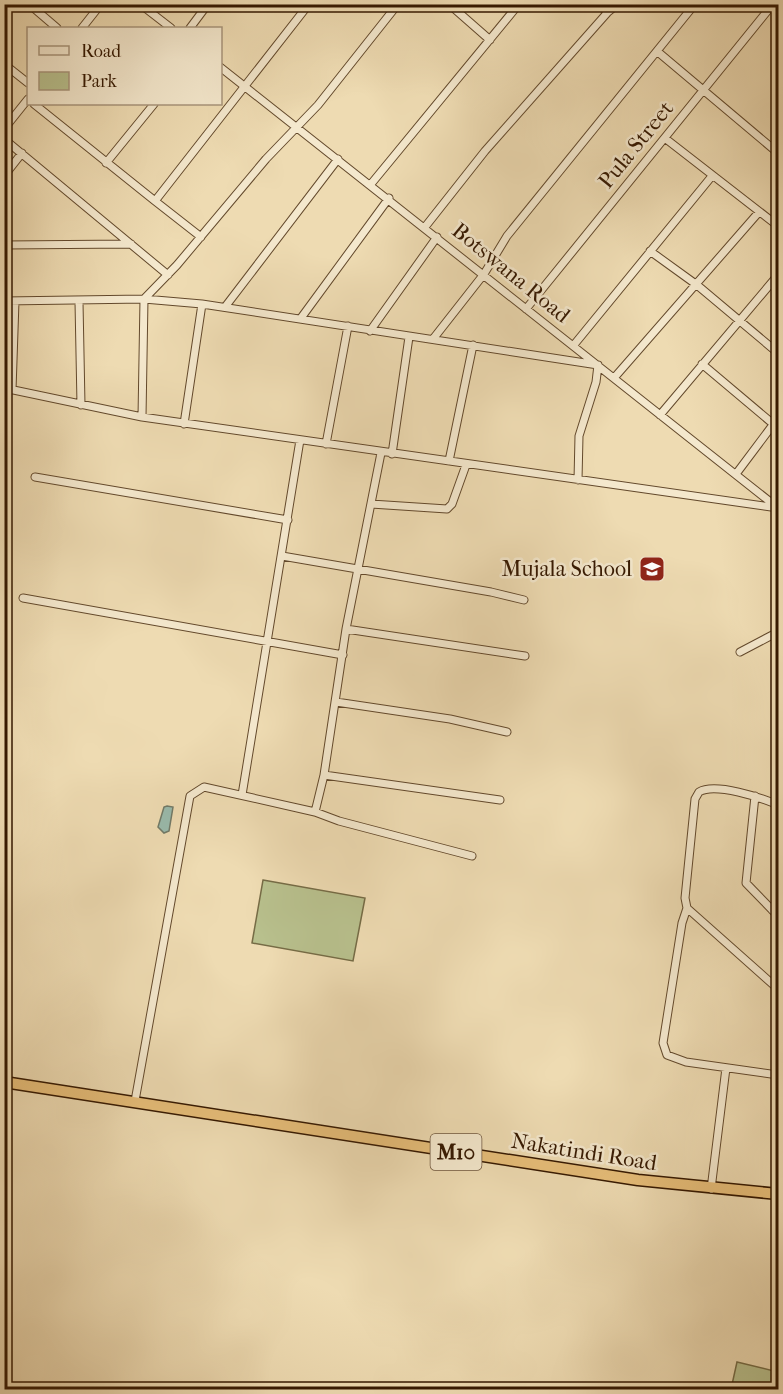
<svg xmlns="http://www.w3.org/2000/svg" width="783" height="1394" font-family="'IM FELL French Canon',serif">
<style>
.green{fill:#b8c08d;stroke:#766c46;stroke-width:1.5}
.water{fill:#99bbad;stroke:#717a68;stroke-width:1.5}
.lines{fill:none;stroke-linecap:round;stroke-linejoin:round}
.minor-casing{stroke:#63492c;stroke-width:9}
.highway-casing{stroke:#351800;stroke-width:13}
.minor{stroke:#f4e8cd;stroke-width:7}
.highway{stroke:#e7be79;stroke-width:10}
.labels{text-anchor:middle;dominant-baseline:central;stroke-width:5;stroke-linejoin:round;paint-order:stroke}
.shield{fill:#f4e8cd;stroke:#6e563e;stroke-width:1.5}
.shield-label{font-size:21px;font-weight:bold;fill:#351800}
.street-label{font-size:22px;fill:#351800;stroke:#f4e8cd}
.poi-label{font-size:22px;fill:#351800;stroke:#f4e8cd;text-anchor:end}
</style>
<rect width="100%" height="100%" fill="#eedbb2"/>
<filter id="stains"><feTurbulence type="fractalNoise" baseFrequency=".00333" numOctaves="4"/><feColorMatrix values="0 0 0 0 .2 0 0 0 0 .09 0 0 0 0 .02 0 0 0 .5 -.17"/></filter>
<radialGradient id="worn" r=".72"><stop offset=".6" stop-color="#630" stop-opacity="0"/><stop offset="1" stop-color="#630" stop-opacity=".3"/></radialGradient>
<path class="green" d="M263 880 365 898 353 961 252 943Z
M737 1362 778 1372V1389H731Z"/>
<path class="water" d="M167 806 173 807 169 831 164 833 158 827 164 807Z"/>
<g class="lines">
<g class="minor-casing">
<path id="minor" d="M29 4 57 28
M140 4 171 28
M449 4 490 40
M597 4 608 12
M82 28 101 4
M190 28 208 4
M658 52 778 153
M4 64 28 83
M220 67 778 508
M34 104 155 201
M4 129 28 99
M4 139 168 275
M666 139 778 226
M106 163 154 104
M4 176 22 153
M371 184 519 4
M425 227 485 151 608 12 618 4
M201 237 155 201 309 4
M4 245 131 244
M650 251 697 285 778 353
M4 301 144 299 202 304 598 365 596 382 579 436 578 480
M79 302 81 405
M225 307 338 159
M526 309 773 4
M301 318 389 198
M370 331 437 237
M433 339 484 274 507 236 695 4
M573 346 712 176
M702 364 778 428
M614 378 759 212
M4 388 142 417 778 508
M12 390 15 301
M660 415 778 275
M142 417 144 299 177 265 266 159 318 105 398 4
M184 424 202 304
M326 444 348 326
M392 454 409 337
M449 461 473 345
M736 474 778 418
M35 477 288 520
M371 504 447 509 452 504 466 465
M282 556 491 592 524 600
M23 598 343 655
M346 629 525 656
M740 652 778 632
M336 702 450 719 507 732
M324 775 500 800
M242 795 300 440
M755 796 746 883 778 916
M315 812 324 775 346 629 381 453
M687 908 682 923 663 1043 667 1055 686 1062 778 1075
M772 910 778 903
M778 989 687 908 685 898 695 799 699 792C715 782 762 798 778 805
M135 1101 190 796 204 787 315 812 339 821 472 856
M711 1189 726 1068"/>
</g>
<g class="highway-casing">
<path id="highway" d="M4 1082 638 1180 778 1194"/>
</g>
<use href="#minor" class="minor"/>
<use href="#highway" class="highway"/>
</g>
<defs>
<g id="school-square" transform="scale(1.35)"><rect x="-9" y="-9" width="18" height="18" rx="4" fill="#8f2418" stroke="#f4e8cd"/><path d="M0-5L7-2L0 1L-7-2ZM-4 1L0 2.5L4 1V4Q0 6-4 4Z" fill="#fff"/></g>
</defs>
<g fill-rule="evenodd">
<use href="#school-square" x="652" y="569"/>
</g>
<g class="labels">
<rect class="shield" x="430.5" y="1134" width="51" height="36" rx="4.5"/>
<g class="shield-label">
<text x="456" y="1152">M10</text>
</g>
<g class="street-label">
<text transform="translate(636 145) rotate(-51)">Pula Street</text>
<text transform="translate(511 273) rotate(39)">Botswana Road</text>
<text transform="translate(584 1152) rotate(9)">Nakatindi Road</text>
</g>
<g class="poi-label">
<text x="632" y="569">Mujala School</text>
</g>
</g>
<rect width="783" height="1394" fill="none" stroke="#eedbb2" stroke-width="24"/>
<rect x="6" y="6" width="771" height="1382" fill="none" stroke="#351800" stroke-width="3"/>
<rect x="12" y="12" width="759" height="1370" fill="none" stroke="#351800" stroke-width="1.5"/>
<rect x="27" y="27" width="195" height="78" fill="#f4e8cd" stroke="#a8957b" stroke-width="1.5"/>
<rect x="39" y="46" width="30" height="9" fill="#f4e8cd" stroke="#a8957b" stroke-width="1.5"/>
<text x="81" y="57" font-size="18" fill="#351800">Road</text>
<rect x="39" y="72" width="30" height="18" fill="#b8c08d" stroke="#a8957b" stroke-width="1.5"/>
<text x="81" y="87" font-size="18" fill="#351800">Park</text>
<rect width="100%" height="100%" filter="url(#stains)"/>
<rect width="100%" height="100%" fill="url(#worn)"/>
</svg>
